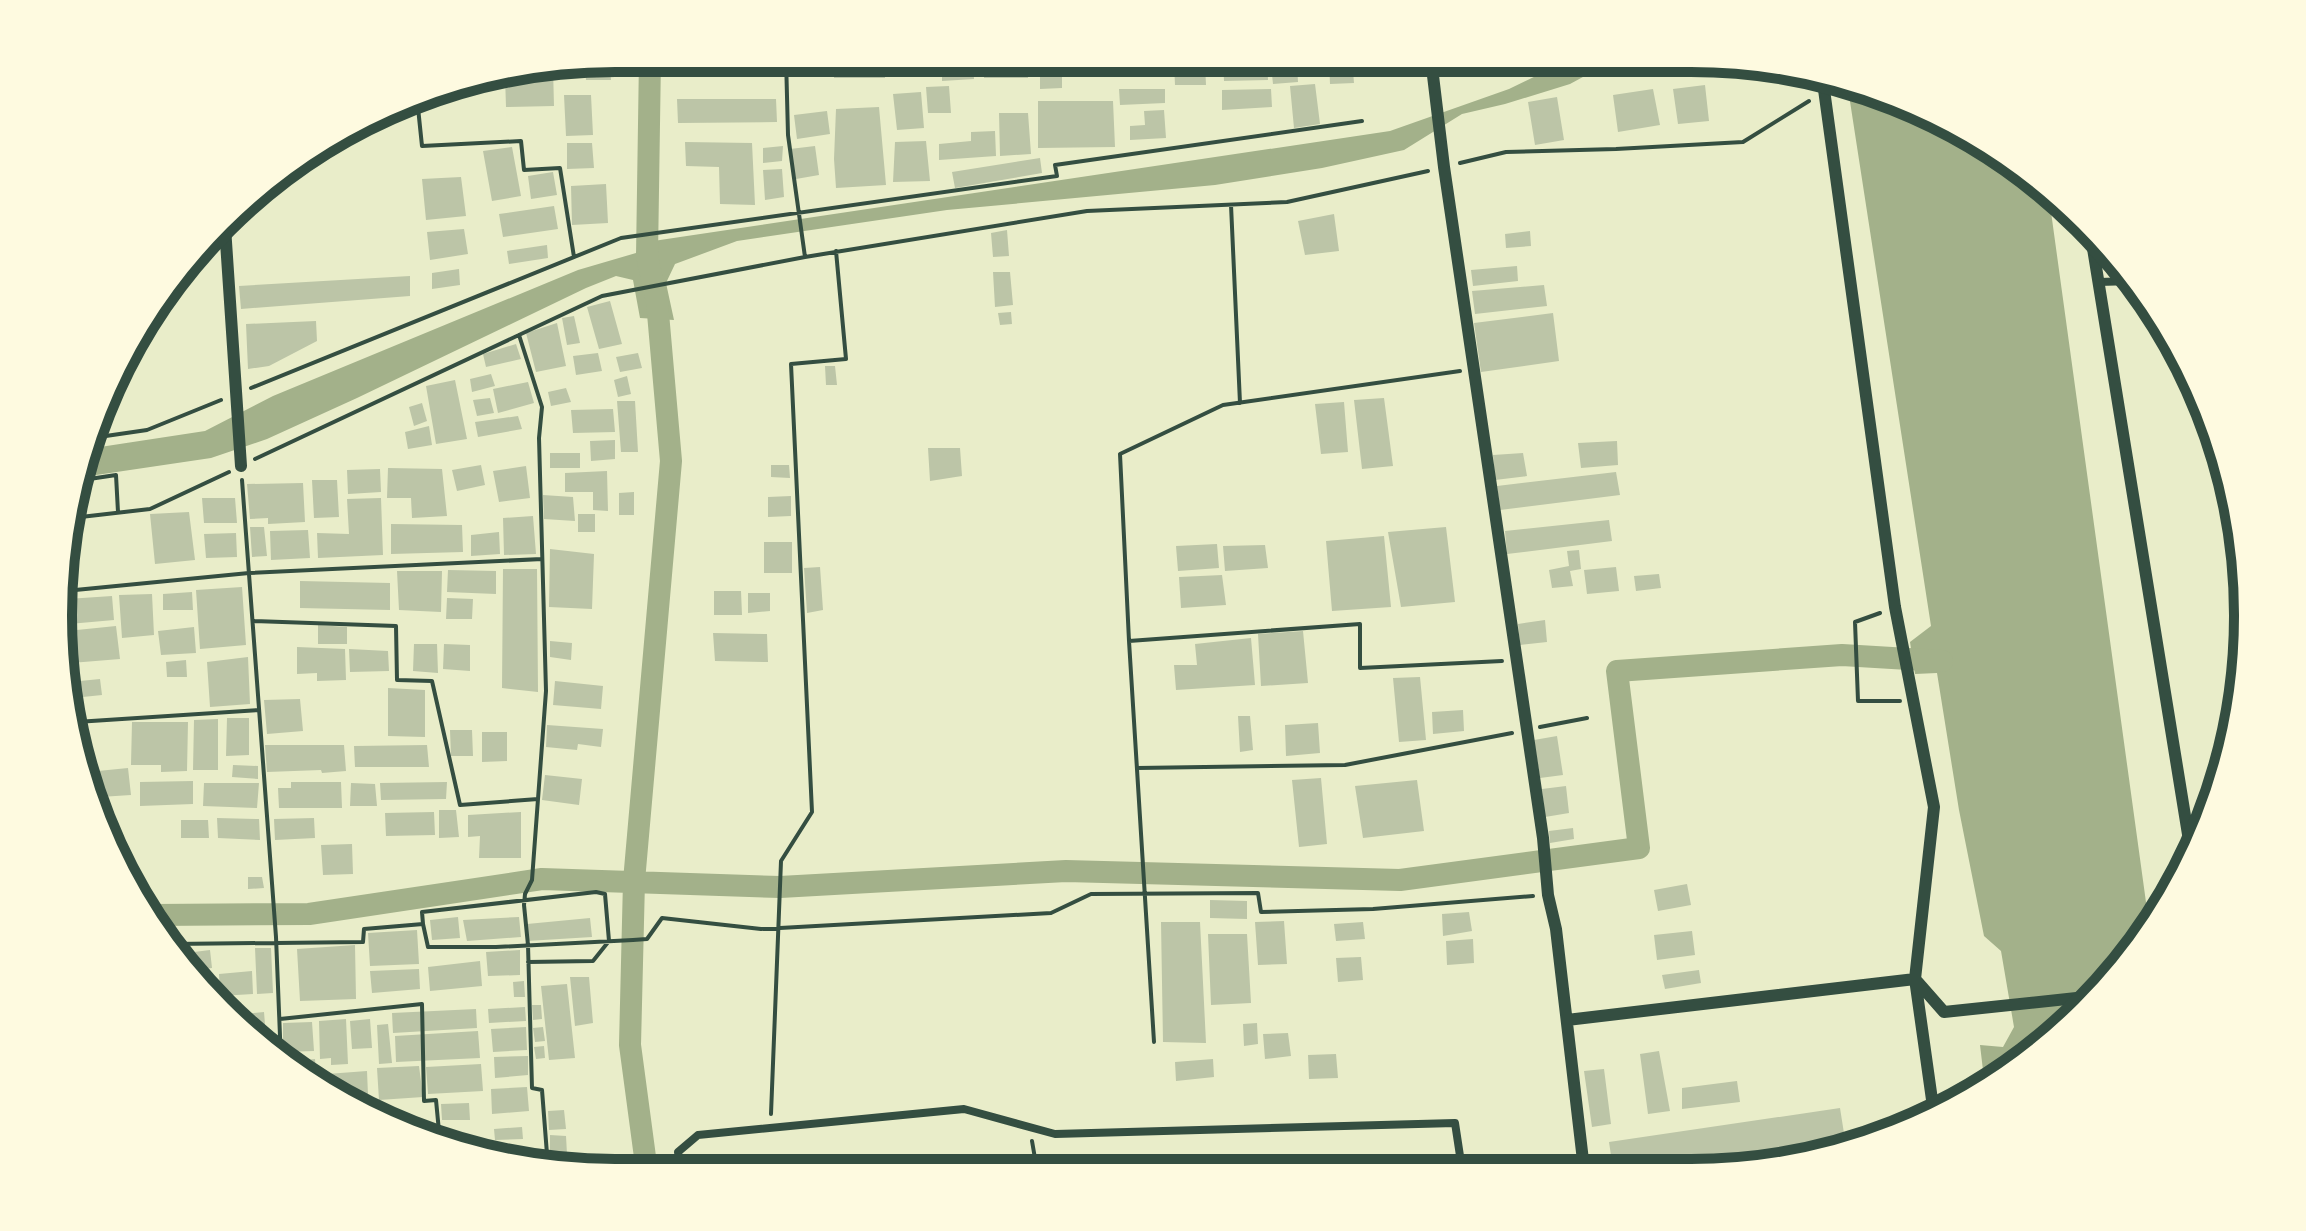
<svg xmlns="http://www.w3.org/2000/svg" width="2306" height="1231" font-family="'Titillium Web',sans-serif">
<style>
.water{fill:#a3b18a}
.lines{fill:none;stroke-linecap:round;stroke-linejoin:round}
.canal{stroke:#a3b18a;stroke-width:22}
.building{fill:#bcc5a7}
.path{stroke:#344e41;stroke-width:4}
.minor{stroke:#344e41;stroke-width:8}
.tertiary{stroke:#344e41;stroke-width:12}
.rim{fill:none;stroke:#344e41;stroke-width:10}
</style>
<rect width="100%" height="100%" fill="#e9edc9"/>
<path class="water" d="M1571 59H1616L1570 84 1505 104 1462 114 1404 150 1322 168 1215 185 947 210 737 241 675 264 666 283 674 320 640 318 633 280 616 276 586 288 357 398 267 439 211 458 76 478 77 472 87 449 205 431 273 396 578 270 636 253 640 243 1390 131 1509 89Z
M1847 82 1937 116 2030 173 2048 190 2149 924 2109 983 2001 1079 1985 1087 1980 1045 2003 1047 2014 1027 2001 951 1984 936 1959 810 1937 673 1915 674 1910 642 1931 626Z"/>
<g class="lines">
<path class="canal" d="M154 915 309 914 542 879 780 887 1066 871 1400 880 1639 848 1617 671 1842 655 1942 661
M647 1172 630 1045 634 881 671 461 657 302 647 256 650 58"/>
</g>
<path class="building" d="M785 58H827V68L785 69Z
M834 58H885V78H834Z
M897 58H937L938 67 898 68Z
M942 58H973L974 79 942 81Z
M998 58H1027L1028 78H984V67H997Z
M1039 58 1154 59 1155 72 1038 73Z
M1352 59 1354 83 1330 84 1329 60Z
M1267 61 1268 80 1224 81 1223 62Z
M1174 63 1205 64 1206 85H1175Z
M1297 64 1298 82 1273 84 1271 65Z
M585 66 610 67 611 80H586Z
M553 68 554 106 506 107 505 76Z
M1040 77H1062V88L1040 89Z
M1315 84 1320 124 1294 128 1290 86Z
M1705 85 1709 121 1678 124 1673 89Z
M949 86 951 113H928L926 87Z
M1119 89H1165V103L1120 105Z
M1271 89 1272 107 1222 110V90Z
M1653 89 1660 125 1618 132 1613 95Z
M921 92 924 128 897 130 893 94Z
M564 95H591L593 135 566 136Z
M1557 97 1564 140 1535 145 1528 102Z
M677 99H776L777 122 678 123Z
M1038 101H1113L1115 147 1038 148Z
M879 107 886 185 836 188 834 159 836 109Z
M1164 110 1166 138 1130 140V126L1145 125 1144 111Z
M827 111 830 134 797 139 794 115Z
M999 113H1028L1031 154 1000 156Z
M995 131 996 156 939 160V144L971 141V132Z
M926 141 930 181 893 182 895 142Z
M685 142 752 143 755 205 720 204 719 167 686 166Z
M567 143H592L594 168 567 169Z
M783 146 782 161 763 163V148Z
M815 146 819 175 796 179 790 149Z
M512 147 521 196 492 201 483 151Z
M1040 158 1042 173 955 188 952 172Z
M782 169 784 197 765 200 763 170Z
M553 172 557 195 531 199 528 176Z
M461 177 466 216 426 220 422 179Z
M606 184 608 223 572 225 571 186Z
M554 206 558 229 503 237 499 214Z
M1334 214 1339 251 1305 255 1298 221Z
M464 229 468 254 430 260 427 232Z
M1007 230 1009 256 993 257 991 233Z
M1530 231 1531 246 1506 248 1505 234Z
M547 245 548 258 509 264 507 251Z
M1517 266 1518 281 1473 286 1471 270Z
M459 269 460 285 432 289V273Z
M993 272H1010L1013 305 995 307Z
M410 276V296L241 309 239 286Z
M1544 285 1547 306 1475 314 1472 291Z
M610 301 622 344 599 349 587 307Z
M1011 312 1012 324 1000 325 998 313Z
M1553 313 1559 361 1481 372 1474 323Z
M574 316 580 343 567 345 562 318Z
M316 321 317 341 269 366 248 369 246 324Z
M557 323 566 366 536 372 526 333Z
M516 344 521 359 486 367 483 354Z
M598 353 602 371 576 375 573 356Z
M638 353 642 368 620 372 616 357Z
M825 366H835L837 385H826Z
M491 374 495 386 472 392 470 379Z
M627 376 631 394 618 397 614 380Z
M455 380 467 439 436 444 426 386Z
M528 382 534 403 498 413 493 389Z
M566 388 571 402 551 406 548 392Z
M490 398 494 413 477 416 473 400Z
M1384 398 1393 466 1362 469 1354 400Z
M617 401H635L638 452H621Z
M1344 402 1348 452 1321 454 1315 404Z
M422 403 427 421 414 426 409 407Z
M613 409 615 432 573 433 571 410Z
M518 416 522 429 478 437 475 422Z
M429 426 432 445 408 449 405 432Z
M615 440V459L591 461 590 441Z
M1617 441 1618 465 1581 468 1578 443Z
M928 448H960L962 476 930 481Z
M550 453H580V468H550Z
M1523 453 1527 476 1495 480 1493 455Z
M481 465 485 485 457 491 452 470Z
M771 465H789L790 478 771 477Z
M526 466 530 498 499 502 493 471Z
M388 468 442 469 447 516 412 518 411 498H387Z
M380 469 381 492 348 494 347 470Z
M607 471 608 511 593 510V492H565V473Z
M1616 472 1620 495 1500 510 1497 486Z
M312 480H337L339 517 314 518Z
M303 483 305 522 268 524V518L250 519 247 484Z
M634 492V515H619V493Z
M543 495 573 497 575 521 544 519Z
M791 496V516L768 517V497Z
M202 498H235L237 523H204Z
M381 498 383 555 318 558 317 533 349 534 347 499Z
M189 512 195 560 155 564 150 514Z
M578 514H595V532H578Z
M533 516 536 554 504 555 503 518Z
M1609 520 1612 541 1507 554 1505 531Z
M391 524 462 525 463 552 391 554Z
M250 527H264L267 556 252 557Z
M1446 527 1455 602 1401 607 1388 532Z
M308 530 310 558 271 560 270 531Z
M499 532 500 554 471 556V535Z
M236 533 237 557 206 558 204 534Z
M1384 536 1391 607 1332 611 1326 541Z
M764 542H792V573H764Z
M1217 544 1219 568 1178 571 1176 546Z
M1265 545 1268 568 1225 571 1223 546Z
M550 549 594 554 592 609 549 607Z
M1579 550 1581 569 1570 571 1573 586 1552 588 1549 570 1569 566 1567 551Z
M820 567 823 610 807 613 804 568Z
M1616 567 1619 591 1587 594 1584 570Z
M503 569H537L538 692 502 688Z
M448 570 496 571V594L447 592Z
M397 571H442L441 612 399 610Z
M1659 574 1661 588 1636 591 1634 576Z
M1222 575 1226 605 1181 608 1179 577Z
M300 581 390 583V610L300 608Z
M242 587 246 645 200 649 196 590Z
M714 591H741L742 615H714Z
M192 592 193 610H163V594Z
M748 593H770V611L748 613Z
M152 594 154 635 122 638 119 595Z
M112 596 114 620 69 624 67 599Z
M447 598 473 599 472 619H446Z
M1545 620 1547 642 1520 645 1518 624Z
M318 625 347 627V644H318Z
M116 626 120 659 71 663 67 631Z
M194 627 196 653 161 655 158 631Z
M62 629H63L67 668H63L59 652Z
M1303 631 1308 683 1261 686 1258 634Z
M713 633 767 634 768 662 715 661Z
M1251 638 1255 685 1176 690 1174 665H1197L1195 644Z
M550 641 572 643 571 660 550 657Z
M414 644H437L438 673 413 671Z
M444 644 470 645V671L443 669Z
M297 647 345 649 346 680 317 681V673L297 674Z
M349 649 388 651 389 671 350 672Z
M248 657 250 704 210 707 207 662Z
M186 660 187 677H167L166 662Z
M1420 677 1426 740 1399 742 1393 678Z
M100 679 102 695 73 698 70 682Z
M555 681 603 686 601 709 553 705Z
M388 688 425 690V737L388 736Z
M300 699 303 731 267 734 264 700Z
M1463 710 1464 731 1433 734 1432 712Z
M1238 716H1250L1253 750 1240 752Z
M227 718H249V755L226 756Z
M218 719V770H193L194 720Z
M132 722H188L187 771 161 772V765H131Z
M1318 723 1320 753 1286 756 1285 725Z
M547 725 603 729 601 747 578 744 577 750 546 747Z
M450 730H472L473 756H451Z
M482 732H507V761L482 762Z
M1557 736 1563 775 1540 778 1534 740Z
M265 745H344L346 771 322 773 321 770 267 772Z
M427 745 429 767H355L354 746Z
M233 765 258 766V779L232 777Z
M128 768 131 795 100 797 98 771Z
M545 775 582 779 579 805 542 800Z
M1321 778 1327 844 1299 847 1292 780Z
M1417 780 1424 831 1363 838 1355 786Z
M193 781V804L140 806V782Z
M291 782H341L342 808H279L278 788H291Z
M447 782 446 799 381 800 380 783Z
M204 783H259L257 808 203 806Z
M351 783 375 784 377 806H350Z
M1566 786 1569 813 1545 817 1542 789Z
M439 810H456L459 837 439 838Z
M434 812 435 835 386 836 385 813Z
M521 812V858H479L480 836 468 837V815Z
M217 818 259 819 260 840 218 838Z
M314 818 315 838 275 840 274 819Z
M181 820H208L209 838H181Z
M1573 828 1574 839 1550 843 1549 831Z
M352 844 353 874 323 875 321 845Z
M248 877H262L264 888 248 889Z
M1687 884 1691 905 1658 911 1654 890Z
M1210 900 1247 901V919L1210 918Z
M1469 912 1472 931 1443 936 1442 914Z
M458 917 460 938 432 940 430 920Z
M519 917 521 937 467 941 463 920Z
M590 918 592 937 527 941V924Z
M1284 921 1287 964 1258 965 1255 922Z
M1161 922H1200L1206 1043 1163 1042Z
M1363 922 1365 939 1336 941 1334 924Z
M417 930 419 964 370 966 368 933Z
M1692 931 1695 955 1657 960 1654 935Z
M1208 934H1247L1251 1003 1211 1005Z
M1473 939 1474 963 1447 965 1446 941Z
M355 945 356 999 300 1001 297 949Z
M255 948H271L273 993 257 994Z
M210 950 212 968 189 971 178 954Z
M520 950V975L488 976 486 952Z
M1361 957 1363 980 1338 982 1336 958Z
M480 961 482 986 430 991 428 967Z
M419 969 420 989 372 993 370 971Z
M1699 970 1701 983 1665 989 1662 975Z
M252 971 253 994 220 996 219 974Z
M211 972 214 995 210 996 197 983 192 974Z
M570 977H589L593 1023 575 1026Z
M524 981 525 997H514L513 982Z
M567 984 575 1058 549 1060 541 986Z
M532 1005H541L542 1019 533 1020Z
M525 1007 526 1021 489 1023 488 1009Z
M476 1009 477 1028 393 1033 392 1013Z
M264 1012 267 1049 239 1023H246L245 1014Z
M346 1019 348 1064 331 1065V1058L320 1059 319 1021Z
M370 1019 372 1048 352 1049 350 1021Z
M312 1022 314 1051 283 1052V1023Z
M1257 1023 1258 1044 1244 1046 1243 1024Z
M388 1024 392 1063 379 1064 377 1025Z
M526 1027 527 1050 493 1052 491 1029Z
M543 1027 545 1041 535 1042 533 1028Z
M478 1031 480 1058 396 1062 395 1036Z
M1288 1033 1291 1056 1265 1059 1263 1034Z
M544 1046 545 1058 536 1059 534 1047Z
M1659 1051 1670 1111 1648 1114 1640 1054Z
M1336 1054 1338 1078 1309 1079 1308 1055Z
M528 1056V1075L495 1078 494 1057Z
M315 1059 317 1083 283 1062Z
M1213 1059 1214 1077 1176 1081 1175 1062Z
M481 1064 483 1091 428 1094 426 1067Z
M419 1066 423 1097 379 1100 377 1068Z
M1604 1069 1611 1124 1592 1127 1584 1071Z
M367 1071 368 1095 340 1097 328 1090 327 1074Z
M1737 1081 1740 1102 1682 1109V1088Z
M527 1087 529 1111 492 1114 491 1089Z
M469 1103 470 1120H442L441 1104Z
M1840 1108 1846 1146 1764 1168 1613 1169 1609 1142Z
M564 1110 566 1129 549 1130 548 1111Z
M522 1127 523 1139 495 1140 494 1129Z
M550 1135 566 1136 567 1154H550Z"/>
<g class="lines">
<path class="path" d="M786 58 788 135 805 257 1087 211 1287 202 1428 171
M417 98 422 146 521 141 524 170 560 168 574 257
M1460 163 1506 152 1616 149 1743 142 1809 101
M1231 205 1240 403
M519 335 542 407 539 438 546 691 532 880 525 894 524 905 528 945 532 1088 542 1090 548 1167
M1460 371 1223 405 1120 454 1129 641 1360 624V668L1502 661
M251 388 621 238 1057 176 1055 165 1362 121
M92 438 147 430 221 400
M255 459 602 296 805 257
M242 480 276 937 281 1061
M76 481 116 475 118 512
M72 518 150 509 229 472
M65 591 249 573 542 559
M1880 613 1855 622 1858 701H1900
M254 621 396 626 397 680 432 681 460 805 538 799
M1129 641 1154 1042
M76 722 259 710
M1540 727 1587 718
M1137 768 1345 765 1512 733
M423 924 422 912 596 892 605 894 609 941 593 961 528 962
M172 944 363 942 364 929 423 924 428 947H496L633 940 647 939 662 918 761 929 1051 913 1091 894 1258 893 1261 912 1373 909 1533 896
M280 1019 422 1004 424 1101 436 1100 440 1142
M771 1114 781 861 812 812 791 364 846 359 836 251
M1032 1141 1037 1170"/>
<path class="minor" d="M2099 282 2133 281
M681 1172 678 1152 698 1135 964 1109 1055 1134 1455 1123 1462 1169"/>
<path class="tertiary" d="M1431 59 1444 167 1543 838 1548 895 1556 929 1584 1169
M1822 75 1895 607 1934 807 1915 979 1934 1114
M225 227 241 466
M2090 230 2192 859
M1567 1020 1915 979 1944 1012 2095 996"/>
</g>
<path d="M0 0H2306V1231H0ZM615 72H1691A543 543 0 0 1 2234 615V616A543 543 0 0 1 1691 1159H615A543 543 0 0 1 72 616V615A543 543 0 0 1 615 72Z" fill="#fefae0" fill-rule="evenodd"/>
<path class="rim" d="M615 72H1691A543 543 0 0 1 2234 615V616A543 543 0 0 1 1691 1159H615A543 543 0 0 1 72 616V615A543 543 0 0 1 615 72Z"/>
</svg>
